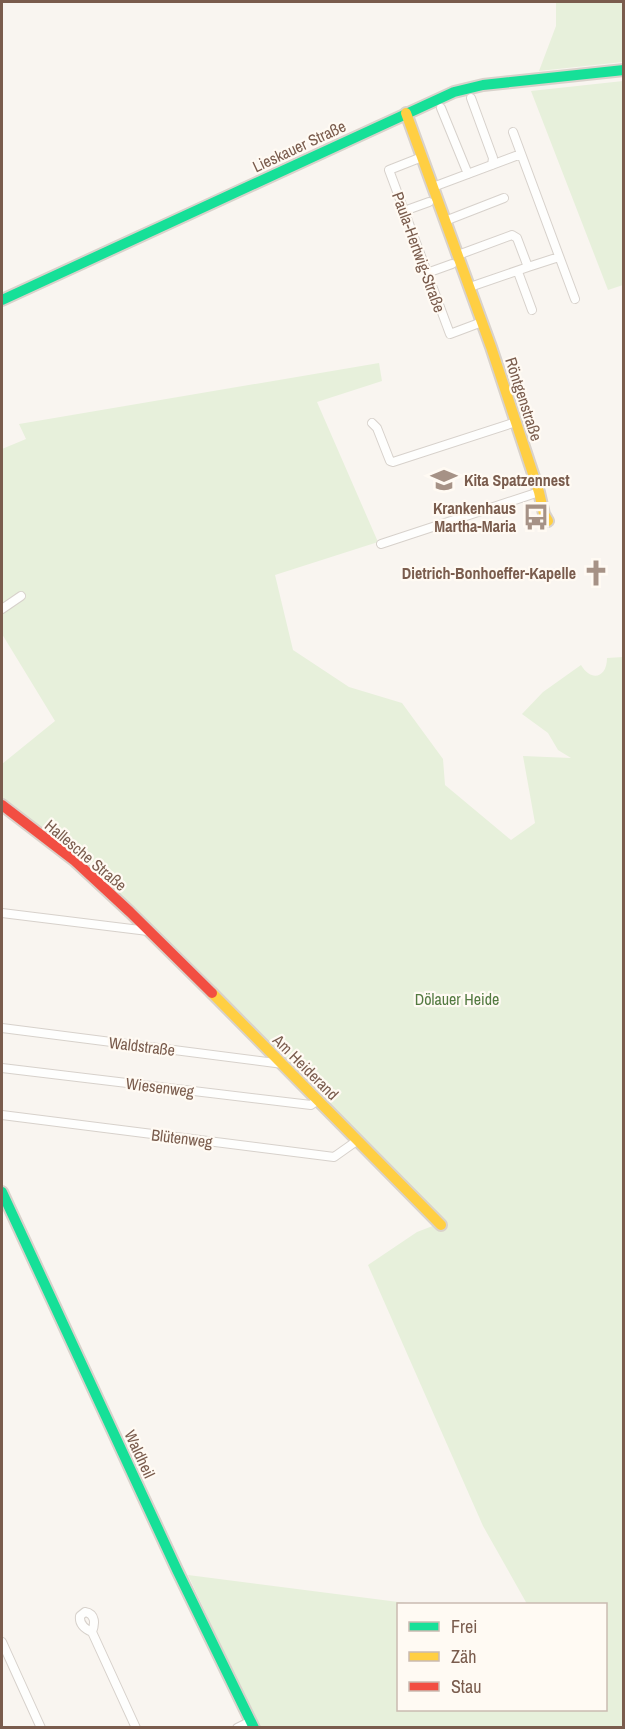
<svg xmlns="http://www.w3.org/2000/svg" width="625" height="1729" font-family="'Archivo Narrow',sans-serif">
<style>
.green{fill:#e7f0db}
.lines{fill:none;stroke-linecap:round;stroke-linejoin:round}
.street-casing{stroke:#d7d1cb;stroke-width:10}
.fast-casing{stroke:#d9d2cb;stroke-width:14}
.slow-casing{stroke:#d9d2cb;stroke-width:14}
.jam-casing{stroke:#d9d2cb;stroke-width:14}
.street{stroke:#fefefd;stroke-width:8}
.fast{stroke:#16e098;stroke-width:10}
.slow{stroke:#ffcf43;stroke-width:10}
.jam{stroke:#f24e42;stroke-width:10}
.labels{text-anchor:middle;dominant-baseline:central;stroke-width:4.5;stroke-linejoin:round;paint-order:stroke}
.street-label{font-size:16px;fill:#7a5c4d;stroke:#fffaf3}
.poi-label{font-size:16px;font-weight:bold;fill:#7a5c4d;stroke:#fffaf3;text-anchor:end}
.park-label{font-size:16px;fill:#537a41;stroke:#fffaf3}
</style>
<rect width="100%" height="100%" fill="#f9f5f0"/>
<path class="green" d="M556 2H623V62L539 71 556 26Z
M623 81V285L608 290 531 91Z
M379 363 382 381 317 402 378 542 275 575 293 650 349 687 402 703 443 759 445 785 511 840 535 823 523 756 571 758 558 750 548 733 522 714 543 692 581 665C591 682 607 678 607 658L623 657V1727H259L188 1575 414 1604H398V1710H606V1604H527L483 1526 368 1265 417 1232 443 1222 94 868 2 799V764L55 721 2 634V449L26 439 19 424Z"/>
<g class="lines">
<g class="street-casing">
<path id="street" d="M471 98 493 158 492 165
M441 108 468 174
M513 132 575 299
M422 157 389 170 450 334 482 322
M433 187 521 154
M404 211 429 202
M445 221 504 198
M458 255 512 235 517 238 528 267 559 257
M518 272 532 310
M427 273 452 264
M470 287 528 267
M372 423 377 428 390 461 393 462 516 422
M381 544 539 492
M2 609 21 596
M2 913 148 931
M2 1028 283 1064
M2 1068 311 1105 318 1100
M2 1115 334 1157 358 1140
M85 1612C96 1614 95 1624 92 1632 85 1629 79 1624 80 1616Z
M92 1632 136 1728
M2 1642 41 1728
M237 1728 251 1721"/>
</g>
<g class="fast-casing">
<path id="fast" d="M2 300 454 92 483 85 624 70
M2 1192 177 1570 254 1728"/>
</g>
<g class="slow-casing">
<path id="slow" d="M406 113 491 347 539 492 544 514 548 521
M212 993 441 1225"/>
</g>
<g class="jam-casing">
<path id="jam" d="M2 805 75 861 130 912 212 993"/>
</g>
<use href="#street" class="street"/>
<use href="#fast" class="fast"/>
<use href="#slow" class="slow"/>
<use href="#jam" class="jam"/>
</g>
<defs>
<g id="school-bare" transform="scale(2.07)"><path d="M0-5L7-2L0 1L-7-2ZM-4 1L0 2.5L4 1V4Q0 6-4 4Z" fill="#a69286" stroke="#fffaf3" stroke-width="2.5" paint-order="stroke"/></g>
<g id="bus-bare" transform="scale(2.07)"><path d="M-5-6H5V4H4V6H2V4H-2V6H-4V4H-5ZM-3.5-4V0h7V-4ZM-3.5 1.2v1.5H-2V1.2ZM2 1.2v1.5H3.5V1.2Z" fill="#a69286" stroke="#fffaf3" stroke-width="2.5" paint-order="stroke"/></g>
<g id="church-bare" transform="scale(2.07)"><path d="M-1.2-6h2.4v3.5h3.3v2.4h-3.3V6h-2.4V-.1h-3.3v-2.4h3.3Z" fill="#a69286" stroke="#fffaf3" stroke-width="2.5" paint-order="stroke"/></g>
</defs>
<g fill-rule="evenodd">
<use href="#school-bare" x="444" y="480"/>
<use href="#bus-bare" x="536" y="517"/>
<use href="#church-bare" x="596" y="573"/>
</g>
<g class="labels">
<g class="street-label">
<text transform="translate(299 146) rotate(-25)">Lieskauer Straße</text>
<text transform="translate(419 252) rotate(70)">Paula-Hertwig-Straße</text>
<text transform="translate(524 399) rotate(72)">Röntgenstraße</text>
<text transform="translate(86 855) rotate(40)">Hallesche Straße</text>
<text transform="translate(142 1046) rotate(7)">Waldstraße</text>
<text transform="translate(306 1067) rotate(45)">Am Heiderand</text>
<text transform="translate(160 1087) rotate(7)">Wiesenweg</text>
<text transform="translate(182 1138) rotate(7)">Blütenweg</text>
<text transform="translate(140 1454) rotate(65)">Waldheil</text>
</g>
<g class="poi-label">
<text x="464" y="480" text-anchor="start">Kita Spatzennest</text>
<text x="516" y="508">Krankenhaus<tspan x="516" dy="18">Martha-Maria</tspan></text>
<text x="576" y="573">Dietrich-Bonhoeffer-Kapelle</text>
</g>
<g class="park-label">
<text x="457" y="999">Dölauer Heide</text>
</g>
</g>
<rect width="625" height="1729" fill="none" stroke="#7a5c4d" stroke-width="6"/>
<rect x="397" y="1603" width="210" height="108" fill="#fffaf3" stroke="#cabbb1" stroke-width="1.5"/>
<rect x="409" y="1622" width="30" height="9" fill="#16e098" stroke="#cabbb1" stroke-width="1.5"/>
<text x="451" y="1633" font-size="18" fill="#7a5c4d">Frei</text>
<rect x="409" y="1652" width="30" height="9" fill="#ffcf43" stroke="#cabbb1" stroke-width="1.5"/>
<text x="451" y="1663" font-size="18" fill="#7a5c4d">Zäh</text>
<rect x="409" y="1682" width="30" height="9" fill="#f24e42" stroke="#cabbb1" stroke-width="1.5"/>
<text x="451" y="1693" font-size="18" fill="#7a5c4d">Stau</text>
</svg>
